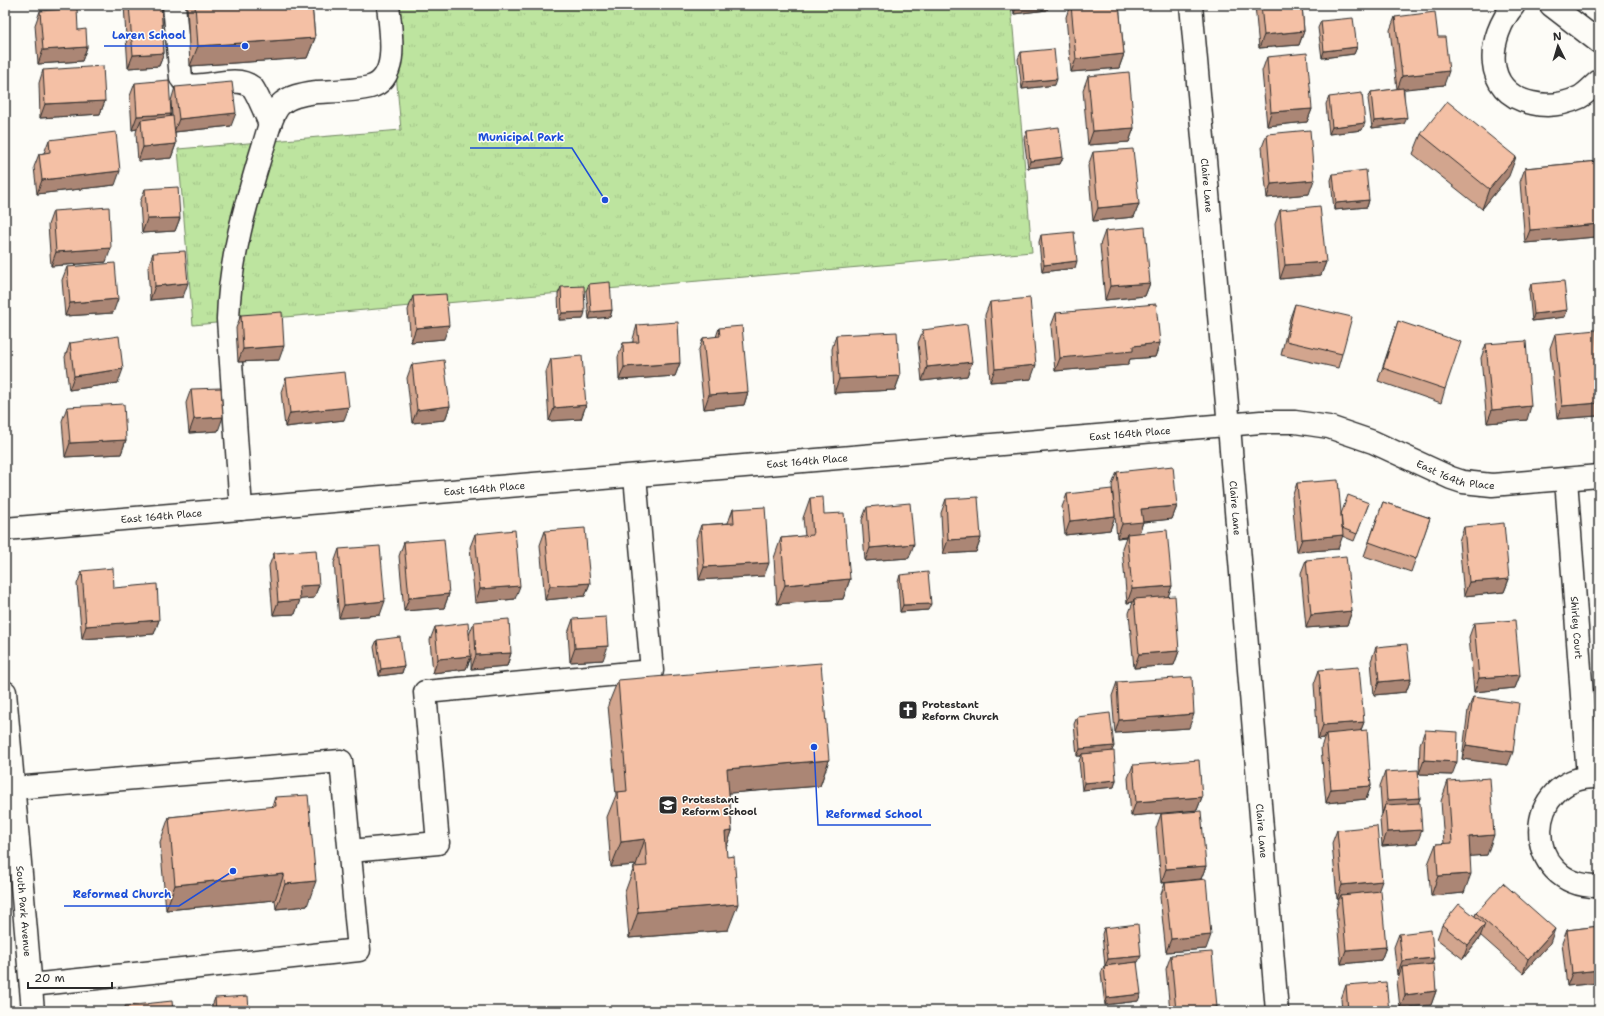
<svg xmlns="http://www.w3.org/2000/svg" width="1604" height="1016" font-family="'Shantell Sans',sans-serif">
<style>
.park{fill:url(#park-tufts);stroke:#748865}
.lines{fill:none;stroke-linecap:round;stroke-linejoin:round}
.minor-casing{stroke:#2b2b2b;stroke-width:25}
.minor{stroke:#fdfcf7;stroke-width:22}
.wall{fill:#d2a58e;stroke:#2b2b2b}
.shaded-wall{fill:#ab8674;stroke:#2b2b2b}
.building{fill:#f4c0a5;stroke:#2b2b2b}
.labels{text-anchor:middle;dominant-baseline:central;stroke-width:3;stroke-linejoin:round;paint-order:stroke}
.street-label{font-size:10px;fill:#2b2b2b;stroke:#fdfcf7}
.poi-label{font-size:10px;font-weight:bold;fill:#2b2b2b;stroke:#fdfcf7;text-anchor:start}
.leader{fill:none;stroke:#1d4ed8;stroke-width:1.5}
.callout-dot{fill:#1d4ed8;stroke:#fdfcf7;stroke-width:1.5}
.callout-label{font-size:11px;text-anchor:middle;font-weight:bold;fill:#1d4ed8;stroke:#fdfcf7;stroke-width:3;stroke-linejoin:round;paint-order:stroke}
</style>
<defs>
<pattern id="park-tufts" width="24" height="20" patternUnits="userSpaceOnUse"><rect width="24" height="20" fill="#bde49f"/><path d="M3 7l-1-3M5 7V3M7 7l1-3M15 17l-1-3M17 17v-4M19 17l1-3" fill="none" stroke="#a3c489"/></pattern>
</defs>
<rect width="100%" height="100%" fill="#fdfcf7"/>
<filter id="ink" filterUnits="userSpaceOnUse"><feTurbulence type="fractalNoise" baseFrequency=".025" numOctaves="2"/><feDisplacementMap in="SourceGraphic" scale="8" xChannelSelector="R" yChannelSelector="G"/><feConvolveMatrix kernelMatrix="1 2 1 2 8 2 1 2 1" color-interpolation-filters="sRGB"/></filter>
<g filter="url(#ink)">
<path class="park" d="M390 5H1011L1032 252 193 325 178 149 401 130Z"/>
<g class="lines">
<g class="minor-casing">
<g id="minor">
<path d="M174 5 181 78C183 80 184 83 187 84 203 91 234 73 252 87 256 91 267 117 270 124"/>
<path id="s1" d="M1191 5 1229 426 1277 1011"/>
<path d="M1514 5C1487 37 1481 92 1532 103 1548 107 1565 104 1580 97 1587 93 1593 86 1599 81"/>
<path d="M1551 5 1599 42"/>
<path id="s2" d="M1566 479 1588 777"/>
<path d="M241 509 228 319C230 258 245 206 263 147 267 136 271 114 280 105 289 96 303 94 316 92 332 91 355 91 370 87 401 79 390 28 388 5"/>
<path id="s3" d="M5 529 1261 422H1295L1329 427 1373 442 1451 478 1463 482 1492 485 1599 476"/>
<path id="s4" d="M5 692 33 1011"/>
<path d="M1599 777C1521 774 1520 888 1599 886"/>
<path d="M14 788 341 761 359 950 31 985"/>
<path d="M350 851 438 843 425 692 652 671 635 476"/>
</g>
</g>
<use href="#minor" class="minor"/>
</g>
<path class="wall" d="M124 5H161L164 53 159 66 128 68Z
M187 5H312L315 38 307 58 190 66Z
M1013 5H1049L1047 10 1014 14Z
M1070 5H1119L1124 54 1119 68 1071 72 1066 17Z
M1255 5H1302L1304 31 1299 45 1259 48Z
M40 11 78 30 87 47 82 61 38 64 35 25Z
M1395 17 1438 37 1444 85 1404 89V124L1372 128 1368 99 1371 92 1397 89 1390 30Z
M1321 21 1357 47 1354 54 1322 58 1318 28Z
M1021 52 1055 85 1022 89 1018 59Z
M1267 57 1312 109 1307 122 1267 126 1262 71Z
M43 70 105 101 100 114 40 118 39 83Z
M1088 76 1134 128 1129 142 1088 145 1083 90Z
M135 83 171 114 170 117 172 116 171 101 175 87 231 126 175 132 176 144 171 158 138 161 136 133 137 129 132 130 130 96Z
M1329 97 1362 130 1329 134 1326 104Z
M1027 131 1063 157 1060 164 1028 168 1024 138Z
M1267 134 1309 194 1267 198 1262 147Z
M1421 134 1509 176 1482 209 1413 154Z
M49 140 115 185 37 194 34 167 39 154 44 153Z
M1093 152 1139 204 1134 217 1093 221 1088 166Z
M1599 161V230L1596 237 1525 243 1520 182 1525 168Z
M1333 174 1369 200 1367 207 1334 210 1331 180Z
M145 189 180 218 175 231 142 233 140 202Z
M1280 210 1326 262 1321 275 1280 279 1275 224Z
M53 211 106 262 51 266 48 225Z
M1105 231 1150 283 1145 296 1105 300 1100 245Z
M1041 235 1075 268 1042 272 1039 242Z
M153 253 183 297 150 300 148 267Z
M67 267 113 313 65 316 62 280Z
M589 284 612 310 610 317 589 319 586 291Z
M1531 284 1565 317 1532 321 1529 291Z
M561 287 583 319 559 320 558 294Z
M413 296 444 339 411 342 408 310Z
M990 302 1031 379 990 382 985 315Z
M1295 304 1342 354 1338 368 1281 355 1290 318Z
M1056 313 1160 343 1155 357 1130 359 1128 365 1055 371 1051 326Z
M241 315 279 360 238 362 236 328Z
M1398 321 1445 389 1441 403 1378 381Z
M637 325 680 363 675 376 619 380 618 357 623 343 633 342V339Z
M719 328 748 392 744 405 704 409 698 352 703 338 716 337Z
M923 330 972 362 967 376 922 381 918 343Z
M1555 334 1599 364V411L1597 416 1557 419 1550 348Z
M836 335 900 376 895 390 834 393 832 349Z
M70 343 118 383 69 390 65 357Z
M1486 344 1527 420 1487 423 1481 358Z
M551 359 586 405 581 419 549 421 546 372Z
M412 364 450 406 445 420 412 423 407 378Z
M286 378 344 420 285 427 281 392Z
M191 389 218 431 189 433 186 403Z
M67 407 126 440 121 454 65 457 62 421Z
M1117 472 1177 506 1172 519 1143 522 1139 533 1172 586 1168 596 1179 651 1174 665 1134 668 1129 613 1133 602 1127 603 1122 548 1126 537 1117 538 1112 485Z
M1297 483 1341 514 1369 503 1354 541 1342 536 1338 549 1297 552 1292 497Z
M1067 494 1115 516 1110 530 1065 535 1062 507Z
M810 498 824 514 850 579 843 599 777 604 774 558 781 538 805 536 803 518Z
M946 499 981 538 976 552 943 554 941 513Z
M1383 502 1430 518 1411 572 1364 556Z
M867 507 909 558 865 561 862 520Z
M733 509 764 576 699 580 696 539 701 525 728 523Z
M1464 527 1509 579 1504 592 1464 596 1459 541Z
M545 531 590 583 585 596 545 600 540 545Z
M475 534 515 599 475 603 470 547Z
M404 542 449 594 444 608 404 611 399 556Z
M339 549 380 615 339 618 334 563Z
M274 553 319 585 314 598 300 599 295 614 273 615 269 566Z
M1306 560 1352 611 1347 625 1306 628 1301 573Z
M82 571 114 588 159 620 154 634 82 639 77 584Z
M900 575 928 610 900 612 898 582Z
M573 619 603 660 570 662 568 633Z
M474 622 511 653 507 666 471 669V658L466 669 433 673 430 640 435 627 469 635Z
M1474 623 1520 675 1515 688 1474 692 1469 637Z
M377 640 404 666 402 673 379 676 374 647Z
M1376 647 1411 679 1406 692 1374 695 1371 661Z
M1319 670 1364 722 1361 730 1371 786 1366 799 1326 803 1321 748 1324 738 1318 739 1314 684Z
M618 680 829 760 820 786 729 793 732 831 726 848 728 930 629 938 625 892 634 867H636V865L611 867 607 817 616 795 608 705Z
M1117 682 1189 728 1115 733 1112 696Z
M1473 697 1508 765 1462 759 1468 710Z
M1077 717 1114 746 1111 752 1116 780 1114 787 1082 790 1079 761 1081 756H1077L1074 724Z
M1425 730 1452 775 1419 774 1420 744Z
M1133 765 1202 797 1197 810 1131 816 1128 778Z
M1385 772 1420 798 1418 803 1417 843 1382 846 1380 819 1382 814 1380 786Z
M1448 781 1487 855 1470 856 1464 893 1431 896 1428 864 1436 844H1444L1441 801Z
M275 797 307 906 276 909 275 900 166 910 160 842 169 817 272 807Z
M1161 814 1206 866 1201 879 1161 883 1156 828Z
M1337 830 1379 891 1386 947 1381 960 1341 964 1336 909 1339 899H1337L1332 843Z
M1165 883 1206 949 1166 952 1160 897Z
M1476 913 1550 943 1523 973 1480 935V937L1463 959 1437 939 1442 925 1475 916Z
M1599 926V983L1567 986 1562 943 1567 930Z
M1104 928 1138 962 1137 963 1138 1001 1105 1005 1101 973 1104 966H1105L1102 934Z
M1399 934 1432 964 1436 991 1431 1005 1400 1008 1397 981 1399 975H1397L1394 947Z
M1171 955 1217 1007 1216 1011H1170L1166 969Z
M1346 985 1389 1011H1342L1341 999Z
M215 998 249 1011H210Z"/>
<path class="shaded-wall" d="M1033 5H1049L1047 10 1014 14 1016 7Z
M1304 31 1299 45 1259 48 1264 35Z
M315 38 307 58 190 66 198 46Z
M87 47 82 61 38 64 43 50Z
M1357 47 1354 54 1322 58 1324 51Z
M164 53 159 66 128 68 133 55Z
M1124 54 1119 68 1071 72 1076 59Z
M1449 71 1444 85 1397 90 1402 76Z
M1057 79 1055 85 1022 89 1024 82Z
M105 101 100 114 40 118 45 104Z
M1312 109 1307 122 1267 126 1271 112Z
M236 113 231 126 174 132 179 119Z
M171 114 166 127 141 120 137 129 132 130 137 116Z
M1407 118 1404 124 1372 128 1374 121Z
M1365 123 1362 130 1329 134 1332 127Z
M1134 128 1129 142 1088 145 1093 131Z
M176 144 171 158 138 161 143 147Z
M1063 157 1060 164 1028 168 1030 161Z
M1516 157 1509 176 1482 209 1489 189Z
M120 171 115 185 37 194 42 180Z
M1314 180 1309 194 1267 198 1271 184Z
M1369 200 1367 207 1334 210 1336 203Z
M1139 204 1134 217 1093 221 1098 208Z
M180 218 175 231 142 233 147 219Z
M1599 224V230L1596 237 1525 243 1530 230Z
M111 248 106 262 51 266 56 252Z
M1077 261 1075 268 1042 272 1044 265Z
M1326 262 1321 275 1280 279 1285 265Z
M188 283 183 297 150 300 155 286Z
M1150 283 1145 296 1105 300 1110 286Z
M118 299 113 313 65 316 70 303Z
M612 310 610 317 589 319 591 312Z
M1567 310 1565 317 1532 321 1534 314Z
M585 312 583 319 559 320 562 313Z
M449 325 444 339 411 342 416 328Z
M1160 343 1155 357 1130 359 1128 365 1055 371 1060 358 1133 346Z
M284 346 279 360 238 362 243 349Z
M972 362 967 376 922 381 927 367Z
M680 363 675 376 619 380 624 367Z
M1036 365 1031 379 990 382 995 369Z
M123 369 118 383 69 390 74 376Z
M900 376 895 390 834 393 839 379Z
M748 392 744 405 704 409 709 395Z
M1599 403V411L1597 416 1557 419 1562 406Z
M586 405 581 419 549 421 554 408Z
M450 406 445 420 412 423 417 410Z
M1531 406 1527 420 1487 423 1492 410Z
M349 407 344 420 285 427 290 413Z
M223 417 218 431 189 433 194 419Z
M126 440 121 454 65 457 70 443Z
M1177 506 1172 519 1143 522 1138 536 1127 534 1126 537 1117 538 1122 524 1141 509Z
M1115 516 1110 530 1065 535 1070 521Z
M1343 535 1338 549 1297 552 1302 539Z
M981 538 976 552 943 554 948 540Z
M914 544 909 558 865 561 870 548Z
M769 563 764 576 699 580 704 567Z
M850 579 843 599 777 604 785 585Z
M1509 579 1504 592 1464 596 1469 582Z
M590 583 585 596 545 600 550 586Z
M319 585 314 598 294 600 299 586Z
M520 586 515 599 475 603 480 589Z
M1172 586 1167 599H1134L1133 602 1127 603 1132 589Z
M449 594 444 608 404 611 409 598Z
M300 600 295 614 273 615 278 602Z
M385 601 380 615 339 618 344 605Z
M931 604 928 610 900 612 903 605Z
M1352 611 1347 625 1306 628 1311 615Z
M159 620 154 634 82 639 86 626Z
M608 646 603 660 570 662 575 648Z
M1179 651 1174 665 1134 668 1139 654Z
M511 653 507 666 471 669 476 655Z
M471 656 466 669 433 673 438 659Z
M404 666 402 673 379 676 381 669Z
M1520 675 1515 688 1474 692 1479 678Z
M1411 679 1406 692 1374 695 1379 682Z
M1194 714 1189 728 1115 733 1119 720Z
M1364 722 1359 735 1326 734 1324 738 1318 739 1323 725Z
M1466 745 1513 752 1508 765 1462 759Z
M1114 746 1111 753 1082 754 1081 756H1077L1080 749Z
M829 760 820 786 718 794 727 769Z
M1424 760 1457 762 1452 775 1419 774Z
M1116 780 1114 787 1082 790 1084 783Z
M1371 786 1366 799 1326 803 1331 789Z
M1202 797 1197 810 1131 816 1136 802Z
M1420 798 1415 812 1385 805 1382 814 1387 800Z
M1422 830 1417 843 1382 846 1387 832Z
M732 831 723 857 725 832Z
M1494 835 1487 855 1462 857 1469 837Z
M645 839 636 865 611 867 621 842Z
M1206 866 1201 879 1161 883 1166 869Z
M284 874 275 900 166 910 175 885Z
M1471 874 1464 893 1431 896 1438 876Z
M316 881 307 906 276 909 285 884Z
M1382 881 1377 895H1341L1339 899H1337L1342 885Z
M738 904 728 930 629 938 638 912Z
M1485 924 1480 937 1463 959 1468 945Z
M1555 929 1550 943 1523 973 1528 959Z
M1211 935 1206 949 1166 952 1171 939Z
M1386 947 1381 960 1341 964 1346 950Z
M1141 956 1138 962 1105 966 1108 959Z
M1434 958 1429 972 1402 967 1399 975H1397L1402 961Z
M1599 970V983L1567 986 1572 973Z
M1436 991 1431 1005 1400 1008 1405 995Z
M1141 994 1138 1001 1105 1005 1107 998Z
M1217 1007 1216 1011H1176Z"/>
<path class="building" d="M129 5H161L164 53 133 55Z
M195 5H312L315 38 198 46Z
M1016 5H1033L1016 7Z
M1071 5H1119L1124 54 1076 59Z
M1261 5H1302L1304 31 1264 35Z
M77 8 78 30 86 29 87 47 43 50 40 11Z
M1435 12 1438 37H1445L1449 71 1402 76 1395 17Z
M1353 18 1357 47 1324 51 1321 21Z
M1054 49 1057 79 1024 82 1021 52Z
M1307 53 1312 109 1271 112 1267 57Z
M103 66 105 101 45 104 43 70Z
M1129 72 1134 128 1093 131 1088 76Z
M169 80 171 114 137 116 135 83Z
M232 82 236 113 179 119 175 87Z
M1403 88 1407 118 1374 121 1371 92Z
M1362 93 1365 123 1332 127 1329 97Z
M1447 101 1516 157 1489 189 1421 134Z
M173 116 176 144 143 147 141 120Z
M1059 127 1063 157 1030 161 1027 131Z
M1310 130 1314 180 1271 184 1267 134Z
M116 132 120 171 42 180 39 154 50 152 49 140Z
M1133 149 1139 204 1098 208 1093 152Z
M1599 161V224L1530 230 1525 168Z
M1366 170 1369 200 1336 203 1333 174Z
M178 187 180 218 147 219 145 189Z
M1320 206 1326 262 1285 265 1280 210Z
M109 207 111 248 56 252 53 211Z
M1145 227 1150 283 1110 286 1105 231Z
M1074 232 1077 261 1044 265 1041 235Z
M185 251 188 283 155 286 153 253Z
M115 263 118 299 70 303 67 267Z
M1564 281 1567 310 1534 314 1531 284Z
M610 282 612 310 591 312 589 284Z
M584 286 585 312 562 313 561 287Z
M446 294 449 325 416 328 413 296Z
M1030 298 1036 365 995 369 990 302Z
M1156 304 1160 343 1133 346V351L1060 358 1056 313Z
M1295 304 1352 317 1342 354 1286 341Z
M282 312 284 346 243 349 241 315Z
M1398 321 1461 342 1445 389 1383 368Z
M678 322 680 363 624 367 623 343 639 342 637 325Z
M967 324 972 362 927 367 923 330Z
M742 326 748 392 709 395 703 338 720 336 719 328Z
M1596 330 1599 364V403L1562 406 1555 334Z
M897 332 900 376 839 379 836 335Z
M119 336 123 369 74 376 70 343Z
M1526 341 1531 406 1492 410 1486 344Z
M582 356 586 405 554 408 551 359Z
M444 360 450 406 417 410 412 364Z
M345 372 349 407 290 413 286 378Z
M221 388 223 417 194 419 191 389Z
M124 404 126 440 70 443 67 407Z
M1173 466 1177 506 1141 509 1143 522 1122 524 1117 472Z
M1338 480 1343 535 1302 539 1297 483Z
M1112 489 1115 516 1070 521 1067 494Z
M1348 495 1369 503 1357 534 1342 528 1341 514Z
M823 497 824 514 844 513 850 579 785 585 781 538 813 535 810 498Z
M978 497 981 538 948 540 946 499Z
M1383 502 1430 518 1416 559 1369 542Z
M910 503 914 544 870 548 867 507Z
M765 507 769 563 704 567 701 525 734 523 733 509Z
M1504 523 1509 579 1469 582 1464 527Z
M585 528 590 583 550 586 545 531Z
M515 530 520 586 480 589 475 534Z
M1167 530 1172 586 1132 589 1127 534Z
M444 539 449 594 409 598 404 542Z
M380 546 385 601 344 605 339 549Z
M316 550 319 585 299 586 300 600 278 602 274 553Z
M1346 556 1352 611 1311 615 1306 560Z
M113 568 114 588 157 584 159 620 86 626 82 571Z
M928 572 931 604 903 605 900 575Z
M1175 596 1179 651 1139 654 1134 599Z
M606 617 608 646 575 648 573 619Z
M509 619 511 653 476 655 474 622Z
M1515 620 1520 675 1479 678 1474 623Z
M468 623 471 656 438 659 435 627Z
M400 637 404 666 381 669 377 640Z
M1407 644 1411 679 1379 682 1376 647Z
M821 663 829 760 727 769 732 831 725 832 727 857 734 856 738 904 638 912 634 867 647 866 645 839 621 842 617 792 627 791 618 680Z
M1359 667 1364 722 1323 725 1319 670Z
M1192 677 1194 714 1119 720 1117 682Z
M1473 697 1519 703 1513 752 1466 745Z
M1110 713 1114 746 1080 749 1077 717Z
M1367 730 1371 786 1331 789 1326 734Z
M1425 730 1458 732 1457 762 1424 760Z
M1114 751 1116 780 1084 783 1082 754Z
M1199 760 1202 797 1136 802 1133 765Z
M1418 770 1420 798 1387 800 1385 772Z
M1490 778 1494 835 1469 837 1471 874 1438 876 1436 844 1452 843 1448 781Z
M308 795 316 881 285 884 284 874 175 885 169 817 276 806 275 797Z
M1420 803 1422 830 1387 832 1385 805Z
M1201 811 1206 866 1166 869 1161 814Z
M1377 826 1382 881 1342 885 1337 830Z
M1206 879 1211 935 1171 939 1165 883Z
M1503 883 1555 929 1528 959 1476 913Z
M1381 891 1386 947 1346 950 1341 895Z
M1459 904 1485 924 1468 945 1442 925Z
M1138 924 1141 956 1108 959 1104 928Z
M1599 926V970L1572 973 1567 930Z
M1431 930 1434 958 1402 961 1399 934Z
M1212 952 1217 1007 1176 1011 1171 955Z
M1137 962 1141 994 1107 998 1104 966Z
M1434 964 1436 991 1405 995 1402 967Z
M1386 982 1389 1011H1348L1346 985Z
M248 996 249 1011H216L215 998Z
M172 1001 173 1011H126L125 1006Z
M1599 1008V1011H1576V1010Z
M1544 1009V1011H1526Z"/>
</g>
<defs>
<g id="church-square" transform="scale(1)"><rect x="-9" y="-9" width="18" height="18" rx="4" fill="#2b2b2b" stroke="#fdfcf7"/><path d="M-1.2-6h2.4v3.5h3.3v2.4h-3.3V6h-2.4V-.1h-3.3v-2.4h3.3Z" fill="#fff"/></g>
<g id="school-square" transform="scale(1)"><rect x="-9" y="-9" width="18" height="18" rx="4" fill="#2b2b2b" stroke="#fdfcf7"/><path d="M0-5L7-2L0 1L-7-2ZM-4 1L0 2.5L4 1V4Q0 6-4 4Z" fill="#fff"/></g>
</defs>
<g fill-rule="evenodd">
<use href="#church-square" x="908" y="710"/>
<use href="#school-square" x="668" y="805"/>
</g>
<g class="labels">
<g class="street-label">
<text stroke="none"><textPath href="#s1" startOffset="181">Claire Lane</textPath></text>
<text stroke="none"><textPath href="#s3" startOffset="1129">East 164th Place</textPath></text>
<text stroke="none"><textPath href="#s3" startOffset="805">East 164th Place</textPath></text>
<text stroke="none"><textPath href="#s3" startOffset="1465">East 164th Place</textPath></text>
<text stroke="none"><textPath href="#s3" startOffset="481">East 164th Place</textPath></text>
<text stroke="none"><textPath href="#s1" startOffset="505">Claire Lane</textPath></text>
<text stroke="none"><textPath href="#s3" startOffset="157">East 164th Place</textPath></text>
<text stroke="none"><textPath href="#s2" startOffset="149">Shirley Court</textPath></text>
<text stroke="none"><textPath href="#s1" startOffset="829">Claire Lane</textPath></text>
<text stroke="none"><textPath href="#s4" startOffset="220">South Park Avenue</textPath></text>
</g>
<g class="poi-label">
<text x="922" y="704">Protestant<tspan x="922" dy="12">Reform Church</tspan></text>
<text x="682" y="799">Protestant<tspan x="682" dy="12">Reform School</tspan></text>
</g>
</g>
<path class="leader" d="M245 46L194 46H104M605 200L572 148H470M814 747L818 825H931M233 871L179 906H64"/>
<g class="callout-dot">
<circle cx="245" cy="46" r="4"/>
<circle cx="605" cy="200" r="4"/>
<circle cx="814" cy="747" r="4"/>
<circle cx="233" cy="871" r="4"/>
</g>
<g class="callout-label">
<text x="149" y="39">Laren School</text>
<text x="521" y="141">Municipal Park</text>
<text x="874" y="818">Reformed School</text>
<text x="122" y="898">Reformed Church</text>
</g>
<rect width="1604" height="1016" fill="none" stroke="#fdfcf7" stroke-width="20"/>
<rect x="10" y="10" width="1584" height="996" fill="none" stroke="#2b2b2b" stroke-width="1.5" filter="url(#ink)"/>
<g transform="translate(1558 46) rotate(355)" stroke="#fdfcf7" stroke-width="3" paint-order="stroke">
<path d="M0-3L7 15L0 10L-7 15Z" fill="#2b2b2b"/>
<text y="-6" font-size="11" font-weight="bold" text-anchor="middle" fill="#2b2b2b">N</text>
</g>
<path d="M28 982v6h84v-6" fill="none" stroke="#2b2b2b" stroke-width="2"/>
<text x="34" y="982" font-size="12" fill="#2b2b2b" stroke="#fdfcf7" stroke-width="3" paint-order="stroke">20 m</text>
</svg>
